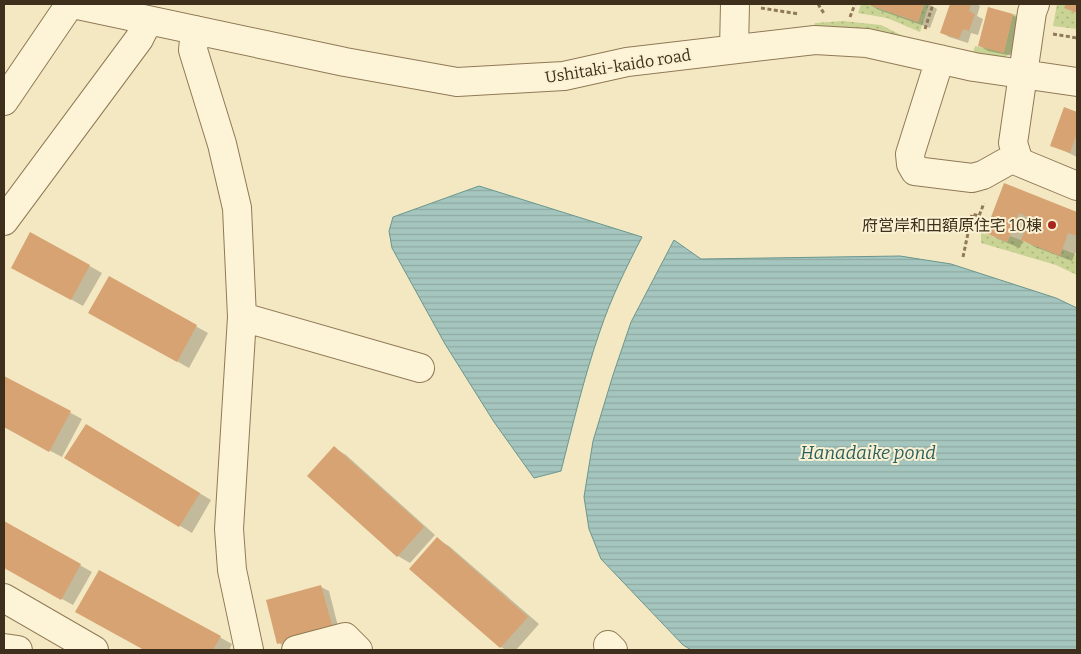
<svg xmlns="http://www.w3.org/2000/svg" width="1081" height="654" font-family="Bitter,'Noto Sans JP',serif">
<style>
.grass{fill:url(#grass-dots)}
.garden{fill:#c8d394}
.water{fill:url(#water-rules);stroke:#6a968e}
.shadow{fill:#0003}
.building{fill:#d7a373}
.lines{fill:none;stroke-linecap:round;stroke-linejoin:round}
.minor-casing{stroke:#907956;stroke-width:30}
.path{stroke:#907956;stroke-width:3;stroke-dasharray:4 2.5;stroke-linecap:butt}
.minor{stroke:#fdf4d7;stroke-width:28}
.poi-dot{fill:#a7261e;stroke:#faf1d3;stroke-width:2}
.labels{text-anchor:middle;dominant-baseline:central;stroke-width:4;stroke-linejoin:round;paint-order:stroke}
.street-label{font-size:16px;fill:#3e2f1c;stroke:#faf1d3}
.poi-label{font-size:16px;fill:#3e2f1c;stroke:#faf1d3;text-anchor:end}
.water-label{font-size:18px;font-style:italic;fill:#2a6060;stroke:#faf1d3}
</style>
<defs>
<pattern id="grass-dots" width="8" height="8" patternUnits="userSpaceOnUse" patternTransform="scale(1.25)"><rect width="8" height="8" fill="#c8d394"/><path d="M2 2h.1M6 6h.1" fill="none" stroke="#adb57f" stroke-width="1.8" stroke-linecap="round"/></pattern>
<pattern id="water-rules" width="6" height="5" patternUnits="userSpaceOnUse" patternTransform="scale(1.25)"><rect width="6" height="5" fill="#a5c6be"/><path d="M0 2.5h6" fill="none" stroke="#8faaa3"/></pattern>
</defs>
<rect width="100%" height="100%" fill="#f4e8c2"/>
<path class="grass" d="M861 4H866L918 22 924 4H929L920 32 887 18 858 13Z
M1057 4H1066L1065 8 1077 13V29L1053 26Z
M843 21 881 25 907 38 813 28 815 23Z
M981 232 1007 242 1010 236 1059 255 1062 249 1077 255V275L1056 265 981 243Z"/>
<path class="garden" d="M1013 14 1023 16 1017 49 1002 59 973 53 975 46 1004 52Z"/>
<path class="water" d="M479 186 642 237C626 268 611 298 600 331 584 377 573 424 561 471L534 478 494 422 445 344 392 248 389 231 393 217Z
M674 240 701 259 900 256 951 264 1056 298 1077 308V650H691L683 645 601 559 589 529 584 497 593 441 613 375 631 322Z"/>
<path class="shadow" d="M868 4H928L937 9 930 28 879 10Z
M951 4H976L980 6 977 16 983 19 978 35 971 33 968 43 949 37 941 32Z
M989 9 1013 15 1021 20 1013 56 988 51 980 46Z
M1065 109 1077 113V157L1052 145Z
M1005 185 1077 213V254L1075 253 1072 261 1035 247 1023 240 1020 248 998 239 986 232Z
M31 233 102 273 83 306 25 274Z
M109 278 208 333 189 368 90 312Z
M4 377 82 419 62 457 4 427Z
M86 425 211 500 192 533 66 458Z
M334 448 346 455 435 535 410 563 398 556Z
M4 522 92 572 73 605 4 567Z
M437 539 449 546 539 624 516 650H506L501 647 411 569Z
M100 571 232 644 229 650H146L77 612Z
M321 587 329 591 340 634 287 648 279 643Z"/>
<path class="building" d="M867 4H924L918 22Z
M950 4H971L969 11 975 14 969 31 963 29 959 39 940 33Z
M1066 4H1077V13L1064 8Z
M988 7 1013 14 1004 53 978 46Z
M1064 107 1077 112V133L1070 153 1050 146Z
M1004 183 1077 212V236L1068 233 1060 256 1021 240 1030 218 1019 213 1007 242 985 233Z
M30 232 90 265 71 300 11 268Z
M109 276 197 325 177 362 88 313Z
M4 376 71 411 49 452 4 427Z
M86 424 200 493 179 527 64 458Z
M334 446 424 527 397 557 307 476Z
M4 521 81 564 61 600 4 568Z
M437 537 528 617 500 648 409 569Z
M99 570 221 636 213 650H144L75 612Z
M321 585 333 629 277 644 266 600Z"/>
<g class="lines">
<g class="minor-casing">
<path id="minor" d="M73 4 345 62 457 82 564 76 627 62 815 40 867 43 974 67 1077 82
M1035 4 1032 12 1013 143 1019 162 1077 186
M195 30 193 50 222 144 237 208 242 317 229 529 232 570 249 650
M734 49 735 4
M940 59 910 154 911 164 915 171 972 178 983 175 1017 156
M4 101 70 4
M4 221 139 39 148 21
M242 317 420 368
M4 598 94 650
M608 645 613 650
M4 648 18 650
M296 650 345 637 358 650"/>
</g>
<path class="path" d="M818 4 825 15
M761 8 799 14
M850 17 855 4
M925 29 933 4
M1053 34 1077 38
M963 257 972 214 979 216 984 203"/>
<use href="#minor" class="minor"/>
</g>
<circle class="poi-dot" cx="1052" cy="225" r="5"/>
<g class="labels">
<g class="street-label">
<text transform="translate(618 66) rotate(-9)">Ushitaki-kaido road</text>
</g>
<g class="poi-label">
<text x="1042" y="225">府営岸和田額原住宅 10棟</text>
</g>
<g class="water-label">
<text x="868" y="453">Hanadaike pond</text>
</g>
</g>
<rect width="1081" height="654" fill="none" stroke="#3e2f1c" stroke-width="10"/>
</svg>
